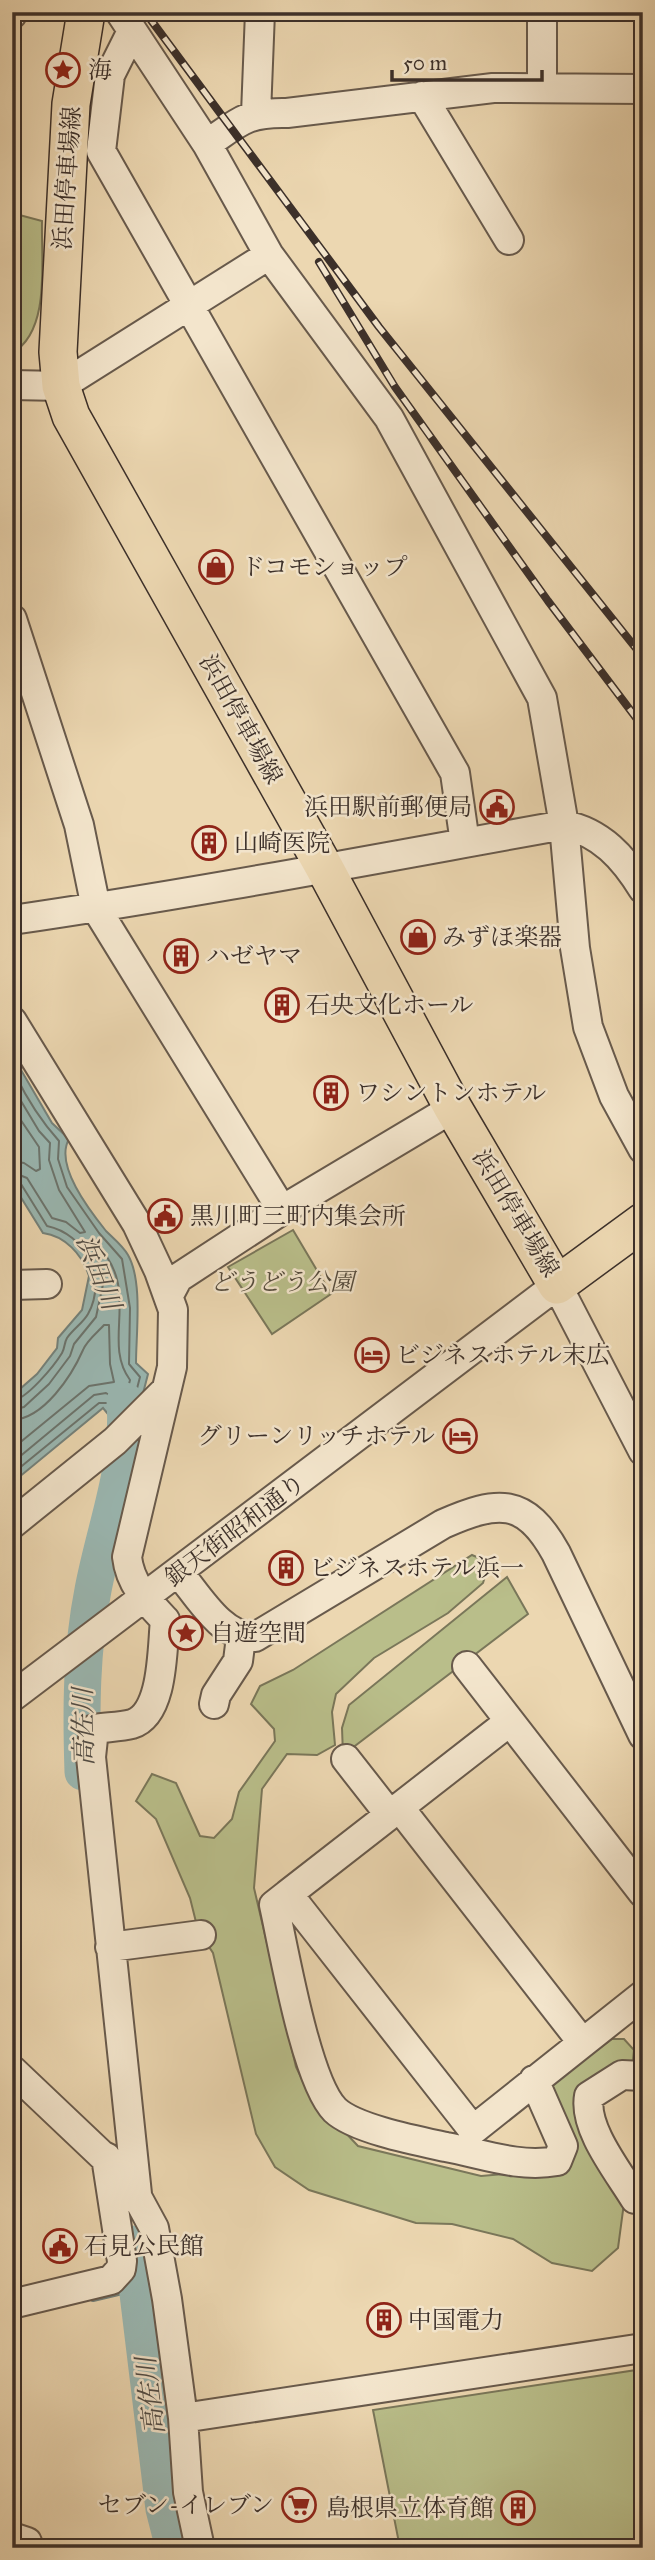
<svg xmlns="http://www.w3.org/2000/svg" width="655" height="2560" font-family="'IM FELL Great Primer','Noto Serif JP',serif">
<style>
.green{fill:#b9be8a;stroke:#7a775a;stroke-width:2}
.water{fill:#9ab8b3;stroke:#74827c;stroke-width:2}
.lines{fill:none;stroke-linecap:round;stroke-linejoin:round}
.shore{stroke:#6b746e;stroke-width:2}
.stream{stroke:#74827c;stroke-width:6}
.river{stroke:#9ab8b3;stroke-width:37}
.minor-casing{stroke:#685a4c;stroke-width:32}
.major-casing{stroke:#3c302a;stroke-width:40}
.minor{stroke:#f3e5cc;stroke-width:28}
.major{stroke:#ecd7b1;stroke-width:37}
.rail-casing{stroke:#3c302a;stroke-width:8}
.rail{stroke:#f3e5cc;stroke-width:5;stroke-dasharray:16;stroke-linecap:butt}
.labels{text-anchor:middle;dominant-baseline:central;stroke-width:5;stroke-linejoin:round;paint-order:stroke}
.poi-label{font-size:24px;fill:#3c302a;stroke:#f3e5cc;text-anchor:start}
.street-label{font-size:24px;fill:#3c302a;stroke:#f3e5cc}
.park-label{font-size:24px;font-style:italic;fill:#554c3d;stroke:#f3e5cc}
.water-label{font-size:26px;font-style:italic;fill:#4f4b45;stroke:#f3e5cc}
</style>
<rect width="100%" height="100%" fill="#ecd7b1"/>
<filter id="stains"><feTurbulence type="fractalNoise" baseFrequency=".00286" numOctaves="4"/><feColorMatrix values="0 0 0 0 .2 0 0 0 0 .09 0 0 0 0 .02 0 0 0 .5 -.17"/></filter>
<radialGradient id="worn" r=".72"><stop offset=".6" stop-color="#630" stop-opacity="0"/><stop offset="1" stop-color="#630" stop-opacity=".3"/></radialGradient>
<path class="green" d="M12 213 42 221C41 260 51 332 12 353Z
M293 1230 331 1294 272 1334 228 1267Z
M472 1555 479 1558 486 1573 483 1583 448 1613 374 1658 336 1694 332 1712 335 1745 317 1755 287 1754 262 1789 254 1888 296 2067 309 2094 358 2146 481 2176 563 2169 546 2088 612 2039H624L634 2050 633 2060C617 2071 597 2080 583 2093 557 2118 611 2180 624 2203L618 2248 592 2271 552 2263 513 2239 452 2224 416 2223 309 2190 275 2167 256 2134 213 1953 198 1930 190 1898 156 1819 136 1801 152 1774 176 1783 200 1836 214 1838 232 1819 239 1792 275 1741 274 1729 251 1704 260 1686 293 1670Z
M507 1577 528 1614 343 1755 342 1728 349 1705Z
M643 2369V2548H400L373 2410Z"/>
<path class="water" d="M12 1041 24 1061 21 1070 52 1123 69 1139C54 1165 90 1211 106 1231 113 1238 123 1246 128 1255 143 1281 136 1334 136 1363L148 1374 140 1405 122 1431 103 1408 12 1483V1396L37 1374 57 1348 58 1338 82 1310 89 1276C82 1254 65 1236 43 1233L12 1183Z"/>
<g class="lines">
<path class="shore" d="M12 1055C17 1063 12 1068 16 1076 27 1099 42 1122 59 1141L58 1159 67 1187 99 1233 122 1259 130 1308 129 1364 140 1377 134 1400
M12 1086 39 1131 50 1143 49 1160 59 1190 85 1232 80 1233 66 1222 52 1218 27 1178 12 1172
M12 1107 39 1147 40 1169 36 1171 24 1163 12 1161
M12 1181 21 1184 47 1226C85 1234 108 1278 88 1314 83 1323 73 1329 67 1338 64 1343 65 1348 62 1353 54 1366 27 1399 12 1401
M12 1410 24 1407 49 1384 70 1356 74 1344 96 1317 105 1275 92 1249 97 1245C142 1290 101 1341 130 1380L125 1400 120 1402 106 1393 94 1395 12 1463
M12 1420C44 1419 72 1375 83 1350 87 1340 98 1332 104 1325H109L110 1364 114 1382 89 1386 12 1449
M12 1474 99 1403H108L119 1415"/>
<path class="stream" d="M93 2299 135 2289"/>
<path class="river" d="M83 1772C81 1711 81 1651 93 1590 105 1526 130 1467 125 1401
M132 2244 164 2509 174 2548"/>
<g class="minor-casing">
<path id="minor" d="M120 12 207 144 269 255 389 418 542 698 564 825 575 948 588 1027 614 1096 643 1149
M12 14 13 12
M132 31 110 75 101 151 455 773 465 843
M542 86V12
M422 96 509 240
M256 114 260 12
M207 144C239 122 246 112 287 113L493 88 643 89
M12 385 61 386 269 255
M12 619 79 825 96 908 282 1210
M12 920C197 893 380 858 564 825 601 832 624 858 643 889
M12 1021 137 1224 159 1271 173 1310 172 1367 127 1557C130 1584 147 1601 165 1620 162 1648 164 1714 132 1724 120 1727 106 1727 94 1729L91 1757 137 2194
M12 1285 47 1284
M169 1295 178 1278 282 1210 453 1108
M12 1524 115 1441 163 1393
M179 1573C199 1597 222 1638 255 1637L443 1524C498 1500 525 1497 556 1553L643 1735
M467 1666 643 1893
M12 1697 557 1285 643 1451
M214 1704 216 1695 238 1661 241 1637
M509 1722 288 1894 473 2130 643 1995
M346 1759 389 1814
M399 1807 582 2042
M288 1894 274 1905C284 1950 306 2081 335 2110 355 2129 418 2141 446 2147 483 2154 519 2168 557 2161L563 2146 534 2080
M110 1947 201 1935
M12 2070 128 2180 154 2228 167 2299 183 2418 188 2492 200 2548
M635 2199C618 2171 583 2128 589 2096L622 2075 643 2076
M12 2304 111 2280 121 2269 122 2261 106 2157
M183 2418 643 2348
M12 2537 27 2542 29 2548"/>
</g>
<g class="major-casing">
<path id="major" d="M86 12 71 104 58 352 61 386 71 416 324 867 453 1108 557 1285 643 1222"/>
</g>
<use href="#minor" class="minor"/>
<use href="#major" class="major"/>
<g class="rail-casing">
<path id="rail" d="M145 12 379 327 643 657
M319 262 395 387 548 601 643 727"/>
</g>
<use href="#rail" class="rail"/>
</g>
<defs>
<g id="sight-ring" transform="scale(1.75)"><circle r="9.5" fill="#f3e5cc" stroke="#8f2418" stroke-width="1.5"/><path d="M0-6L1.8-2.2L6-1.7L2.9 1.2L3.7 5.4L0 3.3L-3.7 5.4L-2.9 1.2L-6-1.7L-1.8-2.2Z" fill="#8f2418"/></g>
<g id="shop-ring" transform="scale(1.75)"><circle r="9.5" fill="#f3e5cc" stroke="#8f2418" stroke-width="1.5"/><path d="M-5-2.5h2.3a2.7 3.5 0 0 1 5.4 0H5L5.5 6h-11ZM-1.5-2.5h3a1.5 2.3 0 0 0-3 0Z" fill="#8f2418"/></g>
<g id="civic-ring" transform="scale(1.75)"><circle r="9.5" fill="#f3e5cc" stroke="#8f2418" stroke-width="1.5"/><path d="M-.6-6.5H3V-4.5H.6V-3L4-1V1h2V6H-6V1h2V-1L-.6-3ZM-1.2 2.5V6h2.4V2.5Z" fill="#8f2418"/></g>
<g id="building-ring" transform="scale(1.75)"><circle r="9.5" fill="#f3e5cc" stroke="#8f2418" stroke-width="1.5"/><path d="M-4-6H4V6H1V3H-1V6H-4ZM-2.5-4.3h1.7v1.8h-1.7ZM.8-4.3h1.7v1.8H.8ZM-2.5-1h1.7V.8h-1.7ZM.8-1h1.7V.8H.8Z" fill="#8f2418"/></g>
<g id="hotel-ring" transform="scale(1.75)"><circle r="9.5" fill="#f3e5cc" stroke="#8f2418" stroke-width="1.5"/><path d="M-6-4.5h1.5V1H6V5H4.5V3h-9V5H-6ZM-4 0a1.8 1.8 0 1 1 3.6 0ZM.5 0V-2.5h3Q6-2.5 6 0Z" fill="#8f2418"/></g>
<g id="supermarket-ring" transform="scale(1.75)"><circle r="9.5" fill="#f3e5cc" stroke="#8f2418" stroke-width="1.5"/><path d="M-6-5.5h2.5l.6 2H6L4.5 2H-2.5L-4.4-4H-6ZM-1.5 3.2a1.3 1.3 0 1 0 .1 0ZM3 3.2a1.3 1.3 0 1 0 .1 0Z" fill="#8f2418"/></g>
</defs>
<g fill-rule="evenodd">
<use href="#sight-ring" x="63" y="70"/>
<use href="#shop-ring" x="216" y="567"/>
<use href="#civic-ring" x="497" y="807"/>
<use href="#building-ring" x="209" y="843"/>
<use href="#shop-ring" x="418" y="937"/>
<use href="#building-ring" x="181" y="956"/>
<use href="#building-ring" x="282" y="1005"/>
<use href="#building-ring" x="331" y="1093"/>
<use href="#civic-ring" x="165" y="1216"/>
<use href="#hotel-ring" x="372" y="1355"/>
<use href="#hotel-ring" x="460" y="1436"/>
<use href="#building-ring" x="286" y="1568"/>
<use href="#sight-ring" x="186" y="1633"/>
<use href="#civic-ring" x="60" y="2246"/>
<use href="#building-ring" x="384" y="2320"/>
<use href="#supermarket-ring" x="299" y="2505"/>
<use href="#building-ring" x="518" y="2508"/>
</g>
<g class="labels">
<g class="poi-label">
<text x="88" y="70">海</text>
<text x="241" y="567">ドコモショップ</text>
<text x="472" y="807" text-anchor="end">浜田駅前郵便局</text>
<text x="234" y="843">山崎医院</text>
<text x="442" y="937">みずほ楽器</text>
<text x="206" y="956">ハゼヤマ</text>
<text x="306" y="1005">石央文化ホール</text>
<text x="356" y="1093">ワシントンホテル</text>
<text x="190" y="1216">黒川町三町内集会所</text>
<text x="396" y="1355">ビジネスホテル末広</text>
<text x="435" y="1436" text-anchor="end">グリーンリッチホテル</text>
<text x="310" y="1568">ビジネスホテル浜一</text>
<text x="210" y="1633">自遊空間</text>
<text x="84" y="2246">石見公民館</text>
<text x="408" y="2320">中国電力</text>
<text x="274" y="2505" text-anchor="end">セブン-イレブン</text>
<text x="494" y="2508" text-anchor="end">島根県立体育館</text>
</g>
<g class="street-label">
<text transform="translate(67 178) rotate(-86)">浜田停車場線</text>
<text transform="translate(241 719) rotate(61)">浜田停車場線</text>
<text transform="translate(516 1213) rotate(59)">浜田停車場線</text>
<text transform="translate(235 1530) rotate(-37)">銀天街昭和通り</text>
</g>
<g class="park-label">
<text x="282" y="1282">どうどう公園</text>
</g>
<g class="water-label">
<text transform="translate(99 1272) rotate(69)">浜田川</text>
<text transform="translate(83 1727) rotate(-91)">高佐川</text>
<text transform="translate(150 2396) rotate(-97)">高佐川</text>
</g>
</g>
<rect width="655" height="2560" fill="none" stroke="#ecd7b1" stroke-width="42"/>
<rect x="14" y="14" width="627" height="2532" fill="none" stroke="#3c302a" stroke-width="3.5"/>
<rect x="21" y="21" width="613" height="2518" fill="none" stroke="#3c302a" stroke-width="2"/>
<path d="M392 70v10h150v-10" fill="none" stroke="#3c302a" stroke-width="3.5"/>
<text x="403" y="70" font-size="21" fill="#3c302a" stroke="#f3e5cc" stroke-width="5" paint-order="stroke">50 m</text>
<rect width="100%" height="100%" filter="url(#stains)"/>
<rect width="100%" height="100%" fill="url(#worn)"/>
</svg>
